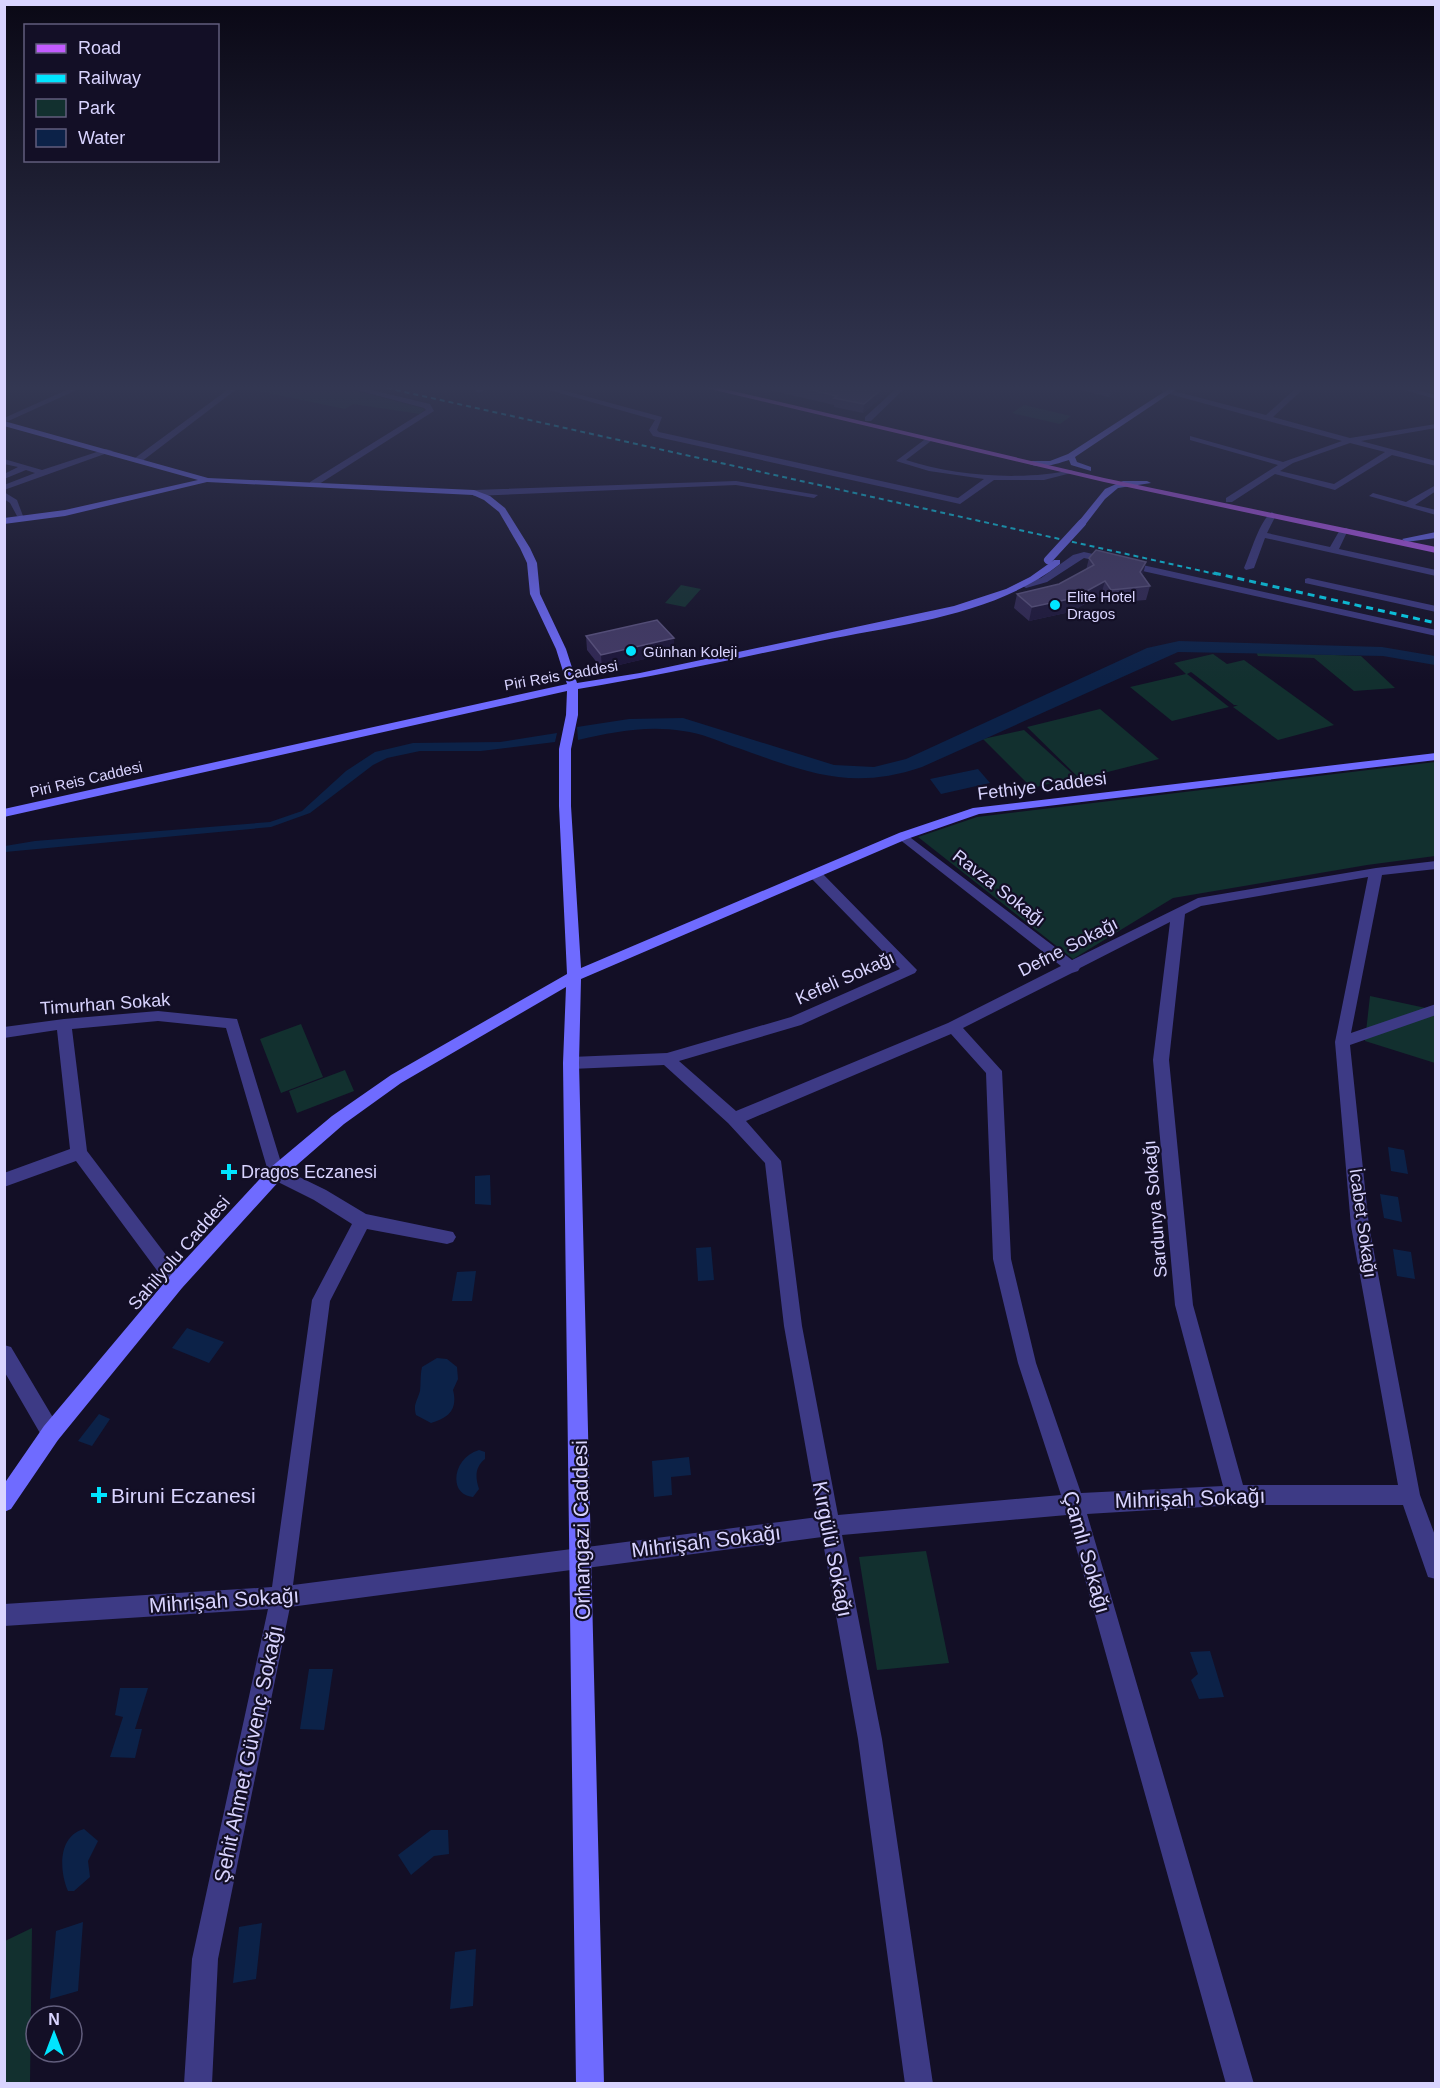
<svg xmlns="http://www.w3.org/2000/svg" width="1440" height="2088" font-family="Helvetica,sans-serif">
<style>
.green{fill:#12302f}
.water{fill:#0c2248}
.lines{fill:none;stroke-linecap:round;stroke-linejoin:round}
.street{fill:#3d3a85;fill-rule:evenodd}
.secondary{fill:#6f6bff;fill-rule:evenodd}
.primary{fill:#c25bff;fill-rule:evenodd}
.rail-far1{stroke:#00e5ff;stroke-width:2;stroke-dasharray:5 4;stroke-linecap:butt}
.rail{stroke:#00e5ff;stroke-width:3;stroke-dasharray:7 5;stroke-linecap:butt}
.secondary-bridge{stroke:#6f6bff;stroke-width:8}
.wall{fill:#312854}
.shaded-wall{fill:#1d163a}
.building{fill:#433a66;stroke:#5a527e;stroke-width:1.5}
.poi-dot{fill:#00e5ff;stroke:#130f26;stroke-width:2}
.labels{text-anchor:middle;dominant-baseline:central;stroke-width:4.5;stroke-linejoin:round;paint-order:stroke}
.far-poi-label{font-size:15px;fill:#d9d4ff;stroke:#130f26;text-anchor:start}
.far-street-label{font-size:15px;fill:#d9d4ff;stroke:#130f26}
.street-label{font-size:18px;fill:#d9d4ff;stroke:#130f26}
.poi-label{font-size:18px;fill:#d9d4ff;stroke:#130f26;text-anchor:start}
.near-poi-label{font-size:21px;fill:#d9d4ff;stroke:#130f26;text-anchor:start}
.near-street-label{font-size:21px;fill:#d9d4ff;stroke:#130f26}
</style>
<rect width="100%" height="100%" fill="#130f26"/>
<path class="green" d="M244 388H346L425 409 420 414 353 404 345 409Z
M1024 405 1071 416 1060 424 1012 413Z
M681 585 701 589 685 607 665 603Z
M1256 652 1361 656 1395 688 1354 691 1314 658 1258 656Z
M1213 654 1227 664 1244 660 1334 725 1278 740 1233 707 1238 705H1234L1191 672 1187 674 1229 707 1172 721 1130 687 1186 674 1174 663Z
M1100 709 1159 759 1080 779 1027 727Z
M1024 730 1076 777 1032 788 983 739Z
M1435 762V856L1367 865 1173 898 1073 959 918 837 977 817Z
M1370 996 1435 1010V1063L1365 1041Z
M301 1024 323 1077 281 1093 260 1039Z
M345 1070 354 1091 297 1113 289 1091Z
M926 1551 949 1663 877 1670 859 1557Z
M32 1928 30 2083H5V1941Z"/>
<path class="water" d="M1179 641 1382 647 1435 656V665L1383 656 1178 652 922 767C848 792 805 771 735 747 718 741 701 733 683 731 647 725 613 732 578 740L577 727 629 719 683 718 834 765 874 767 906 759 1147 648Z
M557 733 555 742 481 751H420L387 758 373 765 310 813 271 827 5 852V846L35 841 270 822 302 811 346 771 375 752 413 743 500 742Z
M978 769 990 783 941 794 930 779Z
M1388 1147 1404 1150 1408 1174 1391 1171Z
M490 1175 491 1205 475 1204V1176Z
M1380 1194 1398 1197 1402 1222 1384 1218Z
M711 1247 714 1280 698 1281 696 1248Z
M1393 1249 1411 1252 1415 1279 1397 1276Z
M476 1271 472 1301H452L457 1272Z
M187 1328 224 1342 209 1363 172 1348Z
M437 1358 447 1359 457 1367 458 1379 453 1390C458 1409 449 1418 431 1423L416 1415C413 1404 417 1402 420 1391 421 1383 420 1376 422 1367Z
M99 1414 110 1419 92 1446 78 1441Z
M479 1450 485 1452V1459C475 1467 475 1477 479 1489L473 1497C448 1495 452 1458 479 1450Z
M689 1457 691 1475 671 1477 672 1495 654 1497 652 1461Z
M1210 1651 1224 1697 1199 1699 1191 1680 1198 1674 1190 1652Z
M309 1669H333L324 1730 300 1729Z
M120 1688H148L135 1729H142L135 1758 110 1757 123 1717 115 1715Z
M84 1829 98 1841 88 1861 90 1877 74 1891H68C59 1870 58 1836 84 1829Z
M431 1830H448L449 1854 434 1856 411 1875 398 1855Z
M83 1922 78 1991 50 1999 56 1931Z
M262 1923 256 1979 233 1983 239 1927Z
M476 1949 473 2006 450 2009 455 1952Z"/>
<g class="lines">
<path class="street" d="M71 388H81L4 423V418Z
M230 388H238L141 462H135V458Z
M349 388H363L430 404 434 411 316 486H310V482L426 410 424 408Z
M478 388H487L479 393 475 391Z
M542 388H555L662 417 657 430 659 432 958 498 984 479 929 471 896 461 928 437 932 439 931 441 906 460C954 476 1022 481 1071 470L1075 472 1044 480H994L960 504 653 436 649 430 655 420Z
M897 388H905L871 421H865V417Z
M1162 388 1266 415 1296 388H1304L1273 417 1350 438 1436 424V428L1361 441 1436 461V466L1392 455 1335 490 1275 474 1232 502H1226V498L1278 465 1190 440V436L1283 462 1342 441 1162 392ZM1350 443 1385 452 1334 484 1280 471 1293 463Z
M1397 388H1410L1436 395V399Z
M106 449 113 451 4 490V485L35 473 26 470 4 479V474L18 467 4 464V459L42 470Z
M736 481 818 495 814 498 736 485 474 496 470 493 474 490Z
M1436 485V491L1415 505 1436 510V515L1369 496 1373 493 1406 502Z
M4 492 17 500 23 516H17L10 503 4 499Z
M1272 512 1276 515 1267 533 1330 547 1341 528H1347L1348 530 1339 549 1436 570V576L1265 538 1254 568 1246 570 1244 568C1250 555 1260 519 1272 512Z
M1084 552 1436 630V636L1084 558 1047 582 1026 588 1021 585 1041 578 1073 555Z
M1308 578 1436 606V612L1305 583V579Z
M903 832 1072 960 1198 898 1376 868 1436 861V869L1382 875 1351 1033 1436 1004V1015L1350 1045 1369 1226 1420 1495 1436 1538V1579L1428 1577 1403 1505H1236L1087 1514 1254 2084H1226L1067 1515 842 1535 882 1739 933 2084H905L858 1739 822 1537 290 1607 218 1959 212 2084H184L192 1959 268 1609 4 1626V1604L272 1587 312 1300 352 1224 314 1200 270 1178 226 1028 158 1021 72 1029 87 1151 182 1276 185 1282 182 1288 176 1290 170 1288 76 1161 4 1187V1173L70 1149 57 1030 4 1038V1027L64 1019 158 1011 237 1019 283 1169 326 1190 366 1214 453 1232 456 1237 453 1242 447 1244 367 1229 330 1301 293 1585 818 1517 784 1326 765 1163 728 1123 664 1065 571 1069 566 1067 563 1063 566 1059 571 1057 667 1053 791 1017 900 969 810 877 809 874 815 870 820 871 917 970 915 973 801 1025 679 1061 736 1111 948 1023 1061 966 899 839V833ZM1368 877 1335 1042 1351 1226 1398 1485H1243L1193 1305 1169 1060 1185 914 1201 906ZM1170 922 1153 1060 1175 1305 1223 1486 1081 1493 1036 1363 1011 1259 1002 1071 963 1028 1072 973 1078 971 1080 968ZM951 1034 986 1073 993 1259 1018 1363 1061 1495 838 1515 802 1326 781 1161 746 1121Z
M4 1345 11 1347 58 1426 61 1433 58 1440 51 1443 44 1440 4 1371Z"/>
<path class="secondary" d="M1170 388H1178L1075 457 1077 462 1091 467V471L1071 465 1069 460C1056 464 1040 470 1028 463L1032 461H1050L1068 454Z
M4 421 208 478 474 490 490 496 505 508 530 548 537 563 540 594 566 649 577 683 640 673 954 606 1006 589 1030 577 1054 560H1060V564C993 616 901 624 820 641 739 658 659 676 578 689V715L571 749V806L581 968 899 833 973 808 1436 753V760L979 814 907 839 581 979 579 1063 604 2084H576L563 1063 566 987 401 1083 344 1124 282 1178 182 1288 58 1440 11 1509 4 1512V1484L44 1426 170 1276 270 1168 332 1116 391 1075 567 974 559 806V749L566 715 567 691 4 817V809L567 684 556 649 530 594 527 563 520 548 499 512 484 500 473 495 207 482 65 516 4 524V518L65 510 198 480 4 426Z
M1123 481H1147L1151 483 1118 488 1105 499 1085 525H1079V521L1105 489Z
M1436 532V538L1406 542 1402 539Z"/>
<path class="primary" d="M706 388H720L1104 478 1436 547V553L1104 482Z"/>
<path class="rail-far1" d="M387 388 1220 575"/>
<path class="rail" d="M1214 573 1436 623"/>
<path class="secondary-bridge" d="M1048 560 1082 523"/>
</g>
<path class="wall" d="M761 388H890L889 391 863 413 834 407V405Z
M1072 388H1123L1109 397Z
M1089 558 1143 575 1150 586 1146 600 1107 603 1101 595 1070 612 1029 621 1014 608 1017 594 1059 584 1086 570Z
M586 636 674 638V652L602 669 587 650Z"/>
<path class="shaded-wall" d="M883 388H890L889 391 863 413 864 404Z
M1111 388H1123L1109 397Z
M1146 562 1143 575 1140 572Z
M1105 581 1101 595 1070 612 1029 621 1032 607Z
M674 638V652L602 669 601 655Z"/>
<path class="building" d="M803 388H883L864 404 834 398 837 396Z
M1096 550 1146 562 1140 572 1150 586 1111 590 1105 581 1074 598 1032 607 1017 594 1059 584 1094 565 1089 558Z
M657 620 674 638 601 655 586 636Z"/>
<linearGradient id="sky" x2="0" y2="1"><stop stop-color="#0a0815"/><stop offset="0.57" stop-color="#333752"/><stop offset="1" stop-color="#333752" stop-opacity="0"/></linearGradient>
<rect width="1440" height="681" fill="url(#sky)"/>
<g class="poi-dot">
<circle cx="1055" cy="605" r="6"/>
<circle cx="631" cy="651" r="6"/>
<path d="M226 1163h6v6h6v6h-6v6h-6v-6h-6v-6h6z"/>
<path d="M96 1486h6v6h6v6h-6v6h-6v-6h-6v-6h6z"/>
</g>
<g class="labels">
<g class="far-poi-label">
<text x="1067" y="596">Elite Hotel<tspan x="1067" dy="17">Dragos</tspan></text>
<text x="643" y="651">Günhan Koleji</text>
</g>
<g class="far-street-label">
<text transform="translate(561 675) rotate(-10)">Piri Reis Caddesi</text>
<text transform="translate(86 779) rotate(-13)">Piri Reis Caddesi</text>
</g>
<g class="street-label">
<text transform="translate(1042 786) rotate(-7)">Fethiye Caddesi</text>
<text transform="translate(999 888) rotate(38)">Ravza Sokağı</text>
<text transform="translate(1068 947) rotate(-27)">Defne Sokağı</text>
<text transform="translate(845 978) rotate(-24)">Kefeli Sokağı</text>
<text transform="translate(105 1004) rotate(-4)">Timurhan Sokak</text>
<text transform="translate(1155 1209) rotate(-95)">Sardunya Sokağı</text>
<text transform="translate(1363 1223) rotate(82)">İcabet Sokağı</text>
<text transform="translate(179 1253) rotate(-49)">Sahilyolu Caddesi</text>
</g>
<g class="poi-label">
<text x="241" y="1172">Dragos Eczanesi</text>
</g>
<g class="near-poi-label">
<text x="111" y="1495">Biruni Eczanesi</text>
</g>
<g class="near-street-label">
<text transform="translate(1190 1498) rotate(-2)">Mihrişah Sokağı</text>
<text transform="translate(581 1530) rotate(-91)">Orhangazi Caddesi</text>
<text transform="translate(706 1541) rotate(-7)">Mihrişah Sokağı</text>
<text transform="translate(833 1549) rotate(79)">Kırgülü Sokağı</text>
<text transform="translate(1087 1552) rotate(74)">Çamlı Sokağı</text>
<text transform="translate(224 1600) rotate(-4)">Mihrişah Sokağı</text>
<text transform="translate(248 1754) rotate(-78)">Şehit Ahmet Güvenç Sokağı</text>
</g>
</g>
<rect width="1440" height="2088" fill="none" stroke="#d9d4ff" stroke-width="12"/>
<rect x="24" y="24" width="195" height="138" fill="#130f26" stroke="#625e7d" stroke-width="1.5"/>
<rect x="36" y="44" width="30" height="9" fill="#c25bff" stroke="#625e7d" stroke-width="1.5"/>
<text x="78" y="54" font-size="18" fill="#d9d4ff">Road</text>
<rect x="36" y="74" width="30" height="9" fill="#00e5ff" stroke="#625e7d" stroke-width="1.5"/>
<text x="78" y="84" font-size="18" fill="#d9d4ff">Railway</text>
<rect x="36" y="99" width="30" height="18" fill="#12302f" stroke="#625e7d" stroke-width="1.5"/>
<text x="78" y="114" font-size="18" fill="#d9d4ff">Park</text>
<rect x="36" y="129" width="30" height="18" fill="#0c2248" stroke="#625e7d" stroke-width="1.5"/>
<text x="78" y="144" font-size="18" fill="#d9d4ff">Water</text>
<g transform="translate(54 2034)"><circle r="28" fill="#130f26" stroke="#625e7d" stroke-width="1.5"/>
<path d="M0-4.5L10 22L0 15L-10 22Z" fill="#00e5ff"/>
<text y="-9" font-size="16" font-weight="bold" text-anchor="middle" fill="#d9d4ff">N</text>
</g>
</svg>
